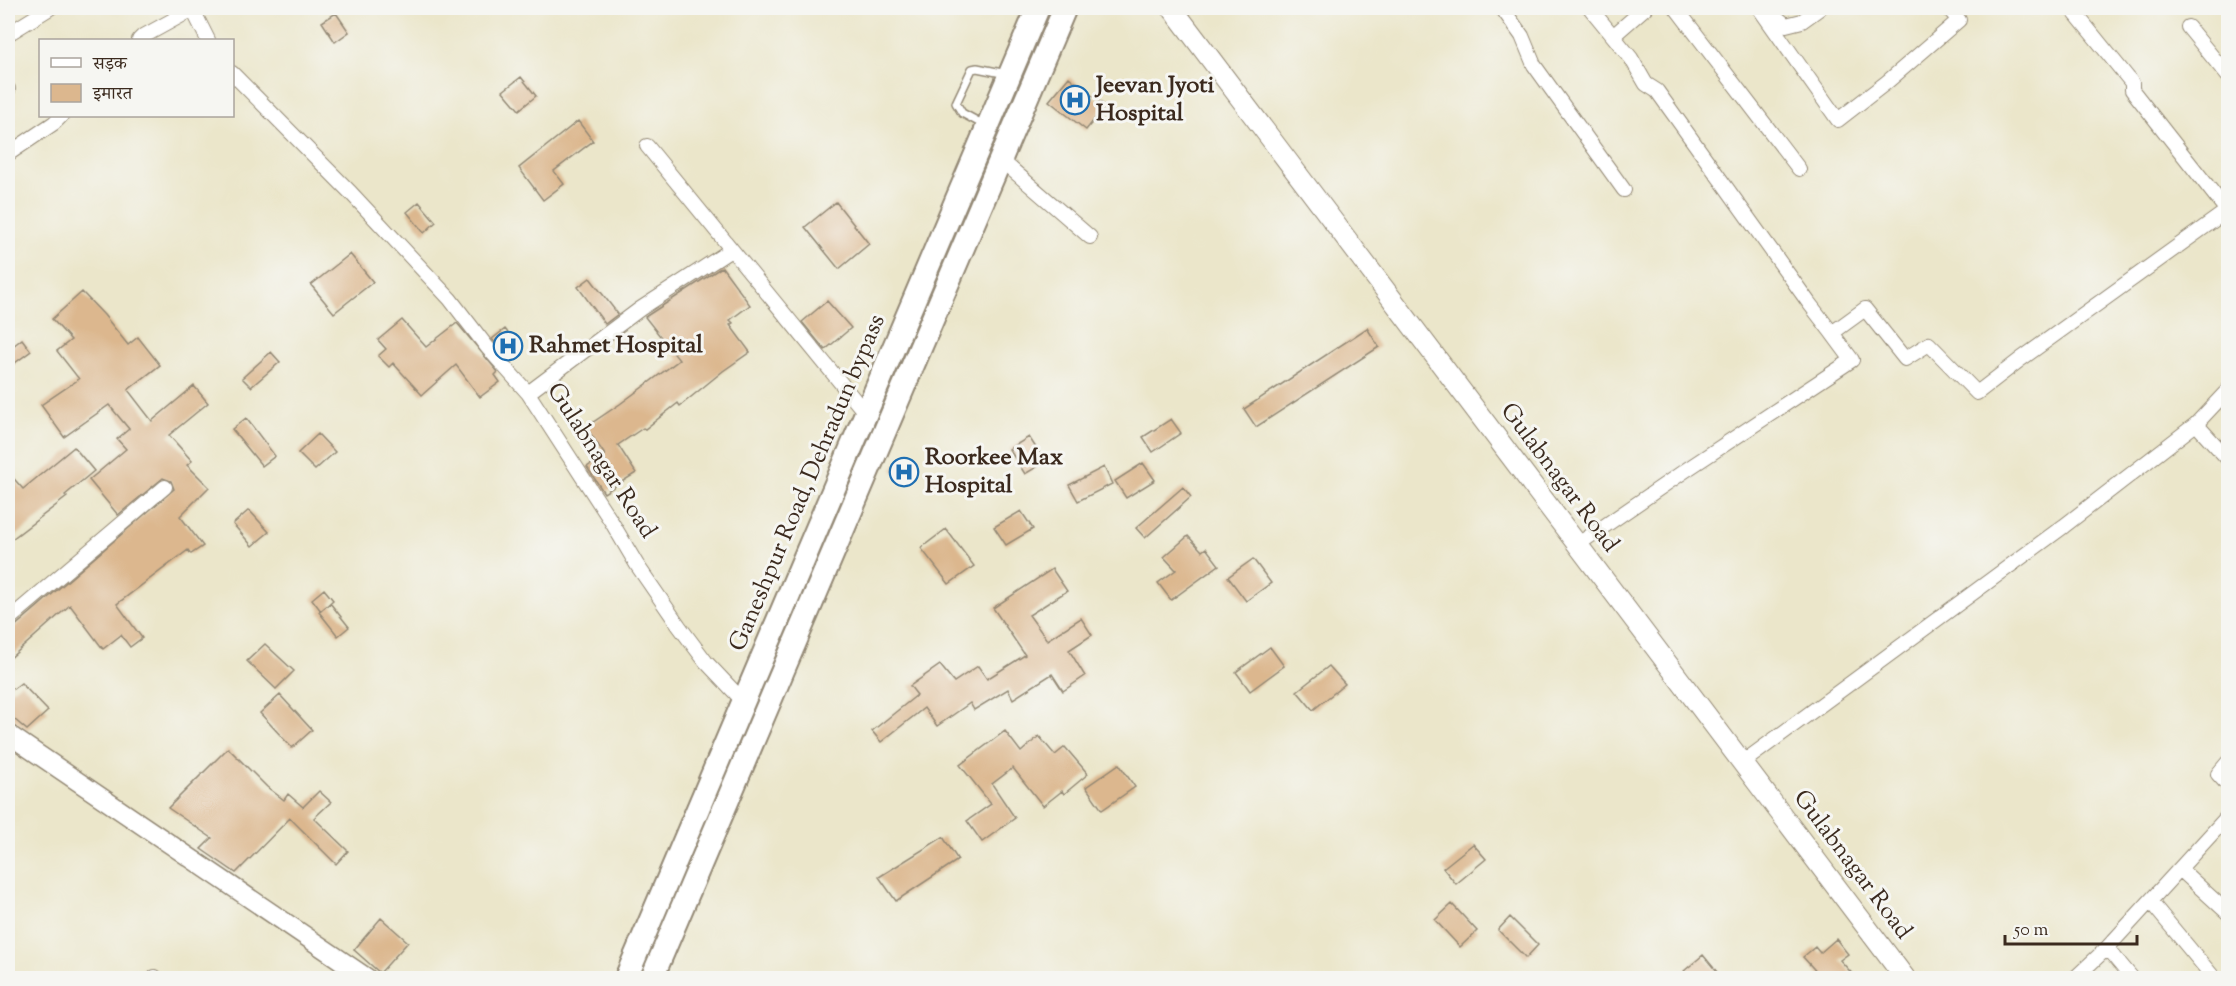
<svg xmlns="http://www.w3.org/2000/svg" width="2236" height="986" font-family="'Sorts Mill Goudy','Noto Serif Devanagari',serif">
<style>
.building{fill:#dcb78e}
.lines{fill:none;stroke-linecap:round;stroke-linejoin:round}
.service-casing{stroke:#938874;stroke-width:10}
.minor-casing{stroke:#938874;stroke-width:16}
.tertiary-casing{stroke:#938874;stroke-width:21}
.secondary-casing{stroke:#938874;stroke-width:22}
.primary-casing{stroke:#938874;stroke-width:26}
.service{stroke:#fff;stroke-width:7}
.minor{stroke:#fff;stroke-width:14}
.tertiary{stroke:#fff;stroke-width:18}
.secondary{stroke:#fff;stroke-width:20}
.primary{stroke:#fff;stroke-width:22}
.labels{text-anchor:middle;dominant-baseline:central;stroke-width:6;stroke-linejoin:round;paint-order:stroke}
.poi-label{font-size:24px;font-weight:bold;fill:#3b2a1e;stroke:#f6f6f2;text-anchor:start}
.street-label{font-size:24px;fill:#3b2a1e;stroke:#f6f6f2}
</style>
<rect width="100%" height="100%" fill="#f6f6f2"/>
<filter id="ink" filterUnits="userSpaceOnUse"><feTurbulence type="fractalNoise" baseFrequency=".0167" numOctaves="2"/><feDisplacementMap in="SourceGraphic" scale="12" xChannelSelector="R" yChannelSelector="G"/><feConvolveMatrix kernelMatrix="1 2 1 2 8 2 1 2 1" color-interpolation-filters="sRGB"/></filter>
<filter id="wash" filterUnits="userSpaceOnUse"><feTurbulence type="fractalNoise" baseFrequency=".008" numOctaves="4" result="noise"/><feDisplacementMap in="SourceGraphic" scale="24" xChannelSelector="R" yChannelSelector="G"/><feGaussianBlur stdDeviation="1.35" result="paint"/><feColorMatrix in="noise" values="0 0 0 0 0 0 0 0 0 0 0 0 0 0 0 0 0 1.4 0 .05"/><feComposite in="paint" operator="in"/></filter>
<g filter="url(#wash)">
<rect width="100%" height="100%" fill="#ebe6ca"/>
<g id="blocks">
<path class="building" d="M336 13 349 32 335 42 322 22Z
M521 77 536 96 519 110 503 91Z
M1069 77 1105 106 1086 130 1049 101Z
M578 121 593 141 554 171 564 184 543 200 519 168Z
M419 202 436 222 424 233 407 212Z
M836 202 869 244 839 269 805 227Z
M350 254 373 282 334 313 311 285Z
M722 267 750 305 730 320 733 323 730 325 750 352 723 371 680 406 678 403 645 429 643 428 618 445 636 473 604 493 587 467 605 455 586 427 620 404 679 360 645 317Z
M590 278 618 314 605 324 578 287Z
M82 292 104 315 128 345 138 337 160 365 128 390 152 421 194 386 208 403 169 435 192 461 187 465 209 487 180 516 203 546 191 554 188 550 117 604 142 638 130 647 121 635 103 649 70 605 8 660V629L14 627 174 489 171 481 163 478 118 515 89 480 126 449 117 439 129 429 109 405 64 437 41 405 79 379 57 351 71 340 52 319Z
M827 301 851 328 825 350 802 322Z
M402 320 426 347 457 323 498 372 495 375 500 382 480 397 456 365 422 395 393 363 389 367 378 356 386 349 378 340Z
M1367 328 1379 347 1256 427 1244 409Z
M505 329 523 352 511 361 492 339Z
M22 339 31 351 8 368V350Z
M271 352 280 362 251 387 242 378Z
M246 418 275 456 262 466 232 429Z
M1171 419 1181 433 1153 452 1143 437Z
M318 434 335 452 315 470 298 453Z
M1029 437 1045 462 1025 474 1009 449Z
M74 447 94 471 65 495 67 497 8 542V472L23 489Z
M902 459 916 474 906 484 892 469Z
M1143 463 1155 480 1126 498 1115 481Z
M1104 467 1112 484 1078 501 1069 485Z
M1183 487 1191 497 1145 538 1136 528Z
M249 510 269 532 252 546 233 524Z
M1021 511 1033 529 1006 545 994 527Z
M946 529 974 566 949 584 921 548Z
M1188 536 1202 551 1206 548 1219 565 1171 600 1158 583 1176 570 1164 557Z
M1253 559 1271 583 1246 601 1228 577Z
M1052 569 1067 591 1029 615 1047 640 1081 618 1092 635 1069 650 1085 676 1063 691 1052 674 1013 699 1008 689 974 710 970 703 937 726 924 708 881 742 872 731 917 695 910 686 940 665 954 682 978 666 987 679 1025 655 993 608Z
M324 589 333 600 321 611 312 599Z
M330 603 349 627 338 636 319 612Z
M265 644 294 671 276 689 247 661Z
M1270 647 1284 666 1250 691 1236 672Z
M1329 666 1345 684 1313 710 1297 691Z
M21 683 48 711 27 730 8 714V693Z
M280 695 312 730 292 748 260 713Z
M1005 731 1021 752 1039 736 1055 755 1065 747 1088 774 1064 794 1062 791 1043 806 1013 768 992 784 1015 818 982 842 967 821 991 804 960 765Z
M228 748 267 787 284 800 288 794 303 807 319 791 331 802 314 818 348 851 336 864 290 818 236 873 201 849 212 838 168 808Z
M1119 764 1135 787 1102 810 1086 787Z
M943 837 958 860 896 901 879 877Z
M1473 844 1486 859 1456 884 1443 868Z
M1452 904 1477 931 1460 947 1435 920Z
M1510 917 1538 945 1526 958 1498 930Z
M381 918 408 942 380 973 354 950Z
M1836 939 1848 954 1840 960 1856 978H1822L1803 957 1815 947 1820 953Z
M1703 955 1722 978H1690L1684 971Z"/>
</g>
</g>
<g filter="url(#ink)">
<use href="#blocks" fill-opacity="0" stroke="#938874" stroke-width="1.5"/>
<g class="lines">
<g class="service-casing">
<path id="service" d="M986 126 962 113 956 103 972 69 977 68 1007 74"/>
</g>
<g class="minor-casing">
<path id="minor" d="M192 8 208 40
M1502 8 1522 36 1534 65 1624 190
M1590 8 1631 58 1646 84 1657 91 1809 303 1832 333
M1676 8 1799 169
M1759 8 1838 120 1887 82 1959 20 1948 8
M2071 8 2132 83V90L2228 212
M1767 9 1786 25 1802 21 1820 8
M2188 27 2228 76
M8 34 50 8
M1613 36 1645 8
M139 40 142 37 193 9
M232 73 351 193 450 299 487 347 528 393 611 521 637 565 679 626 706 662 744 702
M8 89V90
M647 146 867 415
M8 154 54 123 61 116
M1001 160 1090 237
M528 393 640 309 731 250
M2196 424 2228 459
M1577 545 1686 470 1852 360 1832 333 1865 309 1905 359 1929 344 1977 393 2021 359 2228 210
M8 620 165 487
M2228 762 2218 774 2228 785
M1742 763 2064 526 2196 424 2228 390
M2180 869 2228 913
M2150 901 2214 978
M2107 948 2228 816
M155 977 156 978
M2075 978 2107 948 2132 978"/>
</g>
<g class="tertiary-casing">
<path id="tertiary" d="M8 734 367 978"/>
</g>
<g class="secondary-casing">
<path id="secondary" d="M1172 8 1905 978"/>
</g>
<g class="primary-casing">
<path id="primary" d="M626 978 1038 8
M652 978 1065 8"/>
</g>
<use href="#service" class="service"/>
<use href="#minor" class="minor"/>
<use href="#tertiary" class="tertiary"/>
<use href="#secondary" class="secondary"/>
<use href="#primary" class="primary"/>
</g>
</g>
<defs>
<g id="hospital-ring" transform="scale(1.5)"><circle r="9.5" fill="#f6f6f2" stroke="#1f6fb2" stroke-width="1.5"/><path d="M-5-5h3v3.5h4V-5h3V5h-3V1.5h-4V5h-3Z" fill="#1f6fb2"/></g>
</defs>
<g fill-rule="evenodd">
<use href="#hospital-ring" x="1075" y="100"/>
<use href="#hospital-ring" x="508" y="346"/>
<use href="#hospital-ring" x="904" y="472"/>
</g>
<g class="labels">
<g class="poi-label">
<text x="1096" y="86">Jeevan Jyoti<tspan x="1096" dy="28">Hospital</tspan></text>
<text x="529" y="346">Rahmet Hospital</text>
<text x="925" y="458">Roorkee Max<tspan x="925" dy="28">Hospital</tspan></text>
</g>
<g class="street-label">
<text transform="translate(601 461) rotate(57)">Gulabnagar Road</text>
<text transform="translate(1559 478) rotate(53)">Gulabnagar Road</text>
<text transform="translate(808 483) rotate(-67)">Ganeshpur Road, Dehradun bypass</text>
<text transform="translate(1852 865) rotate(53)">Gulabnagar Road</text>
</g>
</g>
<rect width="2236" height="986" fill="none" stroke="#f6f6f2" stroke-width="30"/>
<rect x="39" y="39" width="195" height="78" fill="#f6f6f2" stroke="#aba49d" stroke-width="1.5"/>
<rect x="51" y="58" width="30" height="9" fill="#ffffff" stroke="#aba49d" stroke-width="1.5"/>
<text x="93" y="69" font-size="18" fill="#3b2a1e">सड़क</text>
<rect x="51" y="84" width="30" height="18" fill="#dcb78e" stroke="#aba49d" stroke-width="1.5"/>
<text x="93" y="99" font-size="18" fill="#3b2a1e">इमारत</text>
<path d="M2005 935v9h132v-9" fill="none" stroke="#3b2a1e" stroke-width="3"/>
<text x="2014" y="935" font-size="18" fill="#3b2a1e" stroke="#f6f6f2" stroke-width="4.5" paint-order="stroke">50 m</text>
</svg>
